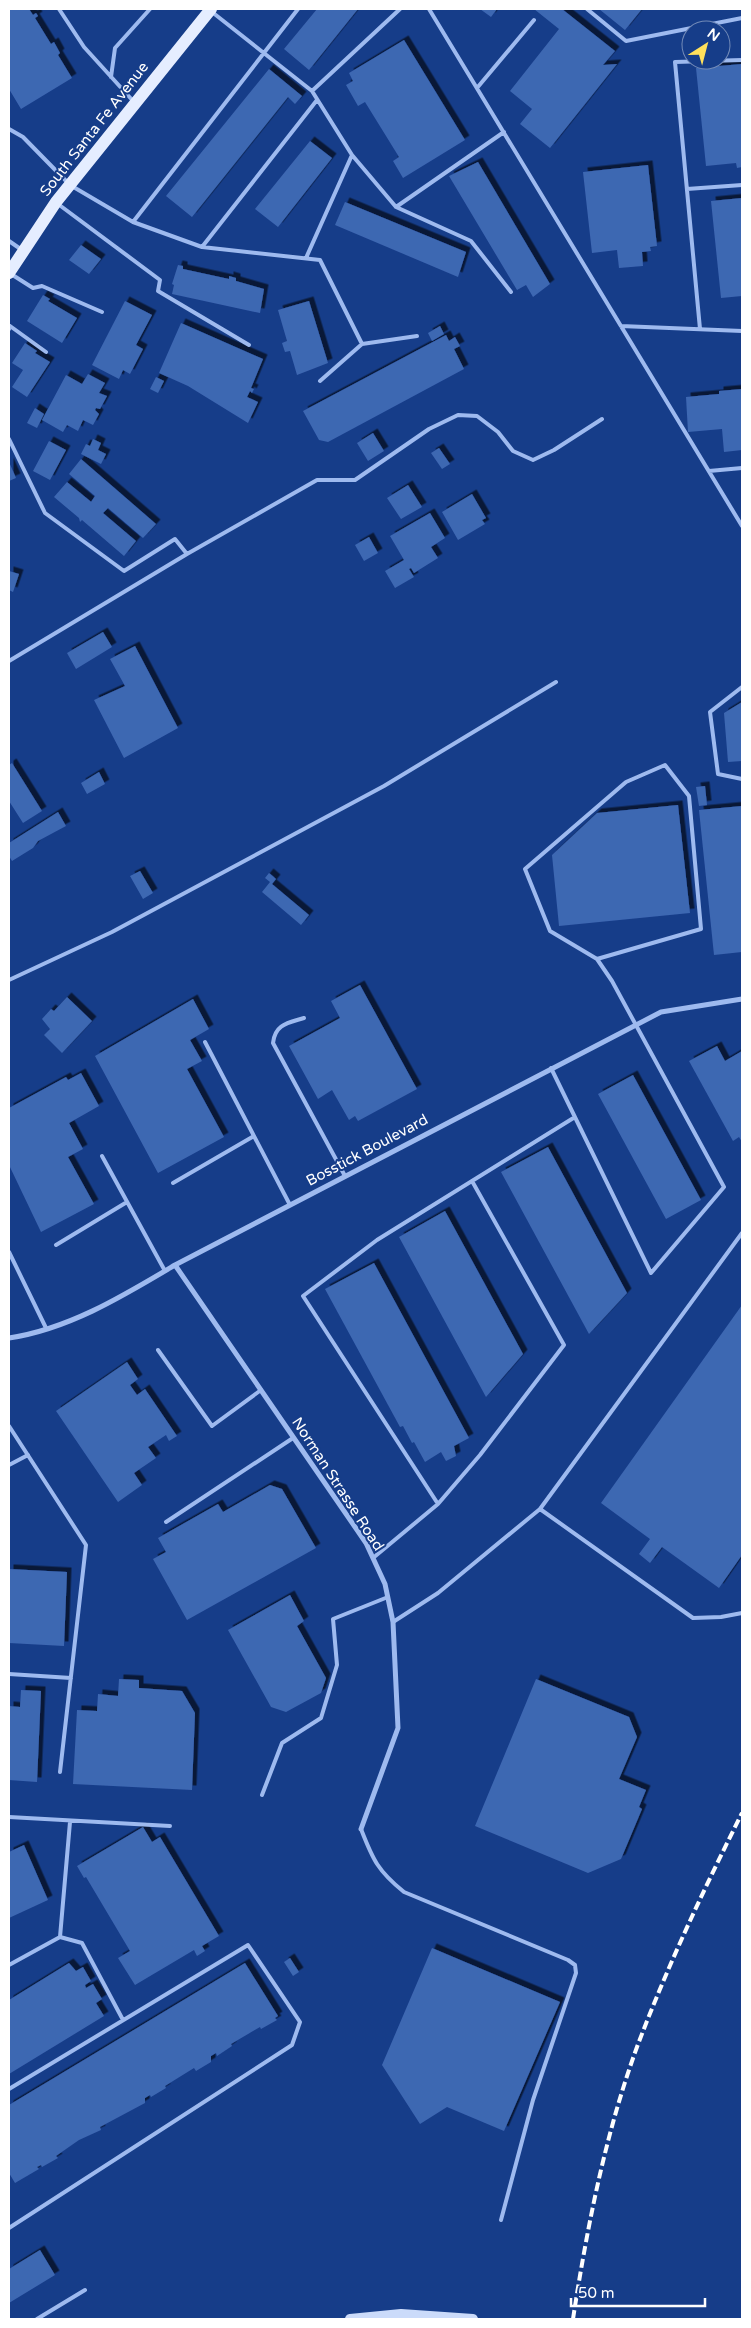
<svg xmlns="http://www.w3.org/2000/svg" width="751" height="2328" font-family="'Varela Round',sans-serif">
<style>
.building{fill:#3e67b2;filter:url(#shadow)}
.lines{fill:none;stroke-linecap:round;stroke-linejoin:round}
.lane{stroke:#9ebaef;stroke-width:4}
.street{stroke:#9ebaef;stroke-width:5}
.secondary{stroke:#cbdbfa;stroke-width:10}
.primary{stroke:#e5edff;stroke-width:12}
.rail{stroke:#fff;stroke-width:4;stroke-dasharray:9 4;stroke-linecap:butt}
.labels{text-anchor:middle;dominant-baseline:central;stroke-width:4;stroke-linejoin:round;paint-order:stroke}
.street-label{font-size:15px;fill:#fff;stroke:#163d89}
</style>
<defs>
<filter id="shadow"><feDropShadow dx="4.5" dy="-4.5" stdDeviation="0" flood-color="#0009"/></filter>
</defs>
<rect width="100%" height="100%" fill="#163d89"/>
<path class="building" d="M9 9H29L33 15 36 13 38 16 35 18 51 44 54 42 60 53 58 55 72 78 21 109 9 89Z
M317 9H358L309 70 284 49Z
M480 9H497L491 17Z
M534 9H562L615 51 603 65 617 64 550 148 520 124 532 109 510 91 559 29Z
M599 9H642L625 30Z
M404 40 465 140 403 178 393 161 399 157 365 102 358 106 346 85 353 81 349 73Z
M742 64V167L737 168 736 163 706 166 696 68Z
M269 69 302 96 295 104 288 97 192 217 166 196Z
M310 141 332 158 278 227 255 209Z
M478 162 550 284 533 297 526 285 517 290 449 176Z
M648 165 657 246 650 247 651 251 642 252 643 266 619 268 617 250 592 253 583 172Z
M742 198V296L721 298 711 201Z
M345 202 466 252 458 277 335 225Z
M81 245 101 259 89 274 69 260Z
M178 265 183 266V269L229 279V276L236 278V281L264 289 260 313 172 294 174 285 172 284Z
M43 295 50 299 48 301 77 318 62 343 27 321Z
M125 301 152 315 136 345 143 349 130 374 123 370 119 379 92 365Z
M309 301 328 363 297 375 290 351 285 352 282 343 287 341 278 310Z
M181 323 263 359 251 388 254 389 252 393 250 391 247 397 258 402 248 423 188 386 159 373Z
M440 326 444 334 432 341 428 333Z
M446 335 449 341 455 337 460 346 454 349 464 369 328 442 319 440 303 411Z
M25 343 37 351 35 353 50 362 27 397 12 387 23 370 12 363Z
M88 374 105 383 99 393 107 396 100 409 96 408 95 410 99 414 93 425 83 420 78 431 67 425 63 432 42 420 66 375 82 384Z
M156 377 164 381 158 393 150 389Z
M742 389V450L724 452 722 429 688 432 686 397 719 394V391Z
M35 408 44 414 37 428 27 423Z
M373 433 384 451 368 461 357 443Z
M93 439 101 443 98 450 106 454 101 464 81 454 86 444 90 446Z
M49 441 66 450 50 480 33 471Z
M439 448 450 464 442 469 431 453Z
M81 459 156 524 143 538 108 508 103 513 136 541 124 556 82 520 80 522 79 518 54 497 67 482 101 510 91 502 95 496 69 474Z
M9 462 16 478 9 481Z
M408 485 422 507 401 519 387 498Z
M472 494 486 518 482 520 485 524 458 540 442 512Z
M430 513 445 538 431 547 438 558 414 573 411 568 409 569 414 577 395 588 385 571 404 560 390 536Z
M369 537 378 553 364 561 355 545Z
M9 571 19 574 13 592 9 590Z
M103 632 112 647 76 669 67 653Z
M135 646 178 728 124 758 94 700 125 686 110 659Z
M742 702V761L728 762 724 713Z
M12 763 42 811 23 823 9 801V765Z
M99 772 105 784 87 794 81 783Z
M705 786 707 805 699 806 696 787Z
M678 805 690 913 559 926 552 855 597 813Z
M742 806V952L714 955 699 810Z
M58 812 66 826 38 841 33 848 12 861 9 856V843Z
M140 871 153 893 143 899 130 876Z
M269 873 276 879 272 884 309 915 301 925 262 892 270 882 265 878Z
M360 985 417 1089 358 1121 355 1116 349 1120 332 1090 318 1099 289 1046 340 1018 331 1001Z
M67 997 92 1021 62 1053 44 1035 50 1029 42 1019 51 1009 54 1011Z
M193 999 209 1029 190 1040 202 1061 187 1069 224 1137 158 1173 95 1056Z
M717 1046 725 1061 742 1051V1142L739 1137 733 1141 689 1061Z
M81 1073 99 1106 69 1123 83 1149 68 1157 94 1204 41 1232 9 1165V1108L66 1077 68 1080Z
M633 1075 701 1200 666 1219 598 1094Z
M548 1147 627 1293 589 1334 501 1172Z
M445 1211 523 1354 486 1397 399 1237Z
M374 1263 469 1438 454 1446 456 1456 446 1461 441 1452 425 1462 414 1442 412 1443 403 1426 400 1427 325 1289Z
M742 1305V1555L719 1588 662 1547 650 1563 639 1554 650 1539 601 1503Z
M127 1362 138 1379 130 1385 137 1395 145 1389 177 1436 169 1441 166 1435 148 1447 156 1458 134 1473 142 1485 118 1502 56 1411Z
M270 1485 282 1489 316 1548 187 1620 153 1559 166 1552 158 1538 218 1504 223 1512Z
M9 1569 67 1572 64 1646 9 1643Z
M290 1595 304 1621 297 1626 326 1678 321 1693 286 1712 271 1707 228 1630Z
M119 1679 139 1680V1688L182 1691 195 1713 192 1790 73 1784 77 1710 97 1711 98 1694 118 1696Z
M536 1679 629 1717 637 1737 619 1779 646 1790 639 1807 642 1809 621 1859 588 1873 475 1826Z
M21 1690 41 1691 37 1782 9 1780V1706L20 1707Z
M143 1827 152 1842 160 1837 219 1936 202 1946 205 1951 197 1956 194 1950 135 1985 118 1958 130 1951 86 1877 84 1878 77 1866Z
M24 1845 48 1900 9 1918V1852Z
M432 1948 560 2002 504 2131 447 2107 420 2124 382 2065Z
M290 1958 299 1972 293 1976 284 1962Z
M69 1963 76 1971 83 1967 91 1981 85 1985 86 1988 93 1984 102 1999 96 2003 104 2016 9 2074V2000Z
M245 1963 278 2016 275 2018 277 2020 261 2029 260 2027 231 2044 232 2046 217 2056 216 2053 211 2056V2062L196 2071 194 2068 165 2086 166 2088 151 2097 150 2095 145 2098V2103L100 2127 101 2130 79 2140 56 2156 58 2158 42 2167 41 2165 37 2167 39 2169 15 2183 9 2173V2105Z
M40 2250 55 2275 9 2303V2269Z"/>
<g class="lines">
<path class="lane" d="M59 9 84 47 134 102
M429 9 742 526
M587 9 626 41 742 18
M212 12 312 91 352 155 306 258
M111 77 115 48 150 9
M477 88 534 20
M312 91 400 9
M9 129 23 137 70 185 133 222 298 9
M352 155 396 207 504 132
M687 189 742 185
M58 204 160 280 158 291 249 345
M396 207 471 241 511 292
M133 222 202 247 320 260 362 344 417 336
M9 241 22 250
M202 247 317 100
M11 274 33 288 42 286 102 312
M621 326 742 331
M9 329 10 326 46 352
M700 329 675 62 742 60
M320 381 362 344
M9 439 45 513 124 571 175 539 187 554 9 661
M709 471 742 468
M187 554 317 480H355L429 429 458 415 477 416 498 432 513 451 533 460 554 450 602 419
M742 687 710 712 718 774 742 779
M9 980 112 932 384 786 556 682
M304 1018C288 1023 275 1024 273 1043L345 1176
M205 1042 290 1205
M551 1068 651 1273 724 1187 612 981 597 959 701 929 689 796 665 765 626 782 525 869 550 931 597 959
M102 1156 165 1271
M173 1183 254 1136
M56 1245 127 1202
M9 1252 46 1328
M158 1350 212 1426 261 1390
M9 1426 86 1545 60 1772
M9 1465 28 1455
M438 1504 480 1455 564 1345 472 1181
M540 1509 693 1618 721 1617 742 1613
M166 1522 293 1438
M373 1558 438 1504 303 1296 377 1240 575 1117
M393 1622 438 1593 540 1509 742 1233
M9 1674 71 1678
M262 1795 282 1743 321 1718 337 1665 333 1619 388 1597
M9 1817 170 1826
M361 1829C373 1860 378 1871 404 1892L568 1960 575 1965 576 1973 533 2100 501 2220
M60 1937 70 1822
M9 1965 60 1937 82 1943 123 2020
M9 2089 248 1945 300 2022 292 2045 9 2228
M37 2319 85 2290"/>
<path class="street" d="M175 1265 366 1543 385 1584 393 1622 398 1728 361 1829
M9 1338C69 1329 123 1296 175 1265L661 1012 742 999"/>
<path class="secondary" d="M350 2319 401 2314 473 2319"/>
<path class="primary" d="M9 273 56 202 211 9"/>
<path class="rail" d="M573 2319C587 2228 605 2135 637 2047 667 1967 704 1889 742 1813"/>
</g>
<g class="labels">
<g class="street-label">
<text transform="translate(94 129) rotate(-52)">South Santa Fe Avenue</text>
<text transform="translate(367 1150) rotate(-28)">Bosstick Boulevard</text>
<text transform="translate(338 1484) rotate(57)">Norman Strasse Road</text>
</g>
</g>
<rect width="751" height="2328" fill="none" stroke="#ffffff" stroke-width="20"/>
<g transform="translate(706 45) rotate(36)"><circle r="24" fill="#163d89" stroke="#738bb8"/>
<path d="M0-4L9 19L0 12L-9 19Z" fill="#ffe05b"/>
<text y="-8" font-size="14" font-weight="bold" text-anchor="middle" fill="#ffffff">N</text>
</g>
<path d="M571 2298v8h134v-8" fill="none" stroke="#ffffff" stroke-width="2.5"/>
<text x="578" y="2298" font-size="15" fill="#ffffff" stroke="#163d89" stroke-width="4" paint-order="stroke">50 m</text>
</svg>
